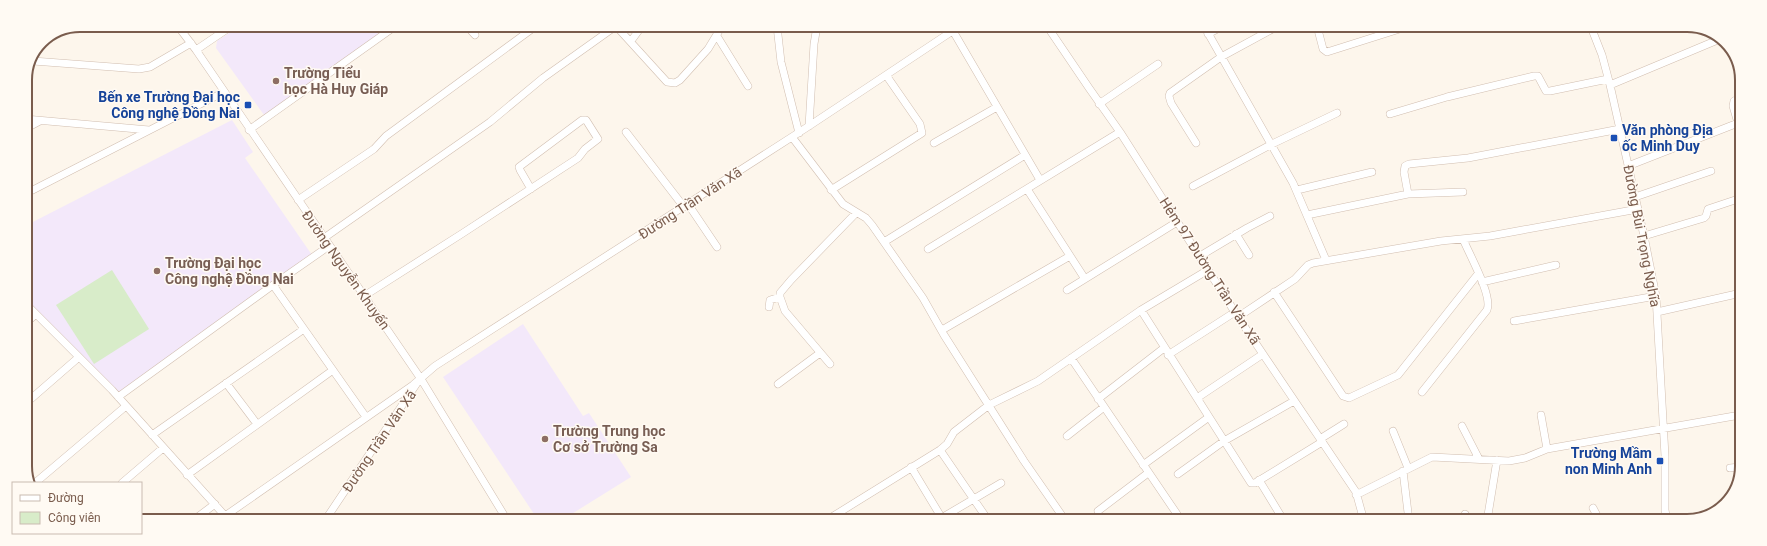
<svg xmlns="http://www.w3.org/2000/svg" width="1767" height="546" font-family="Roboto,sans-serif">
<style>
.education{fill:#f3e8fa}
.green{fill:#d8ecc9}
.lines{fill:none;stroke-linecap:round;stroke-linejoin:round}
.minor-casing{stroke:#d1beb0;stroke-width:8}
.minor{stroke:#fff;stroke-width:7}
.education-dot{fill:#8d6e63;stroke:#fffaf3;stroke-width:1.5}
.transit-dot{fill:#1a4fb4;stroke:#fffaf3;stroke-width:1.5}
.labels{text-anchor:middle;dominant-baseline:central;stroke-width:3;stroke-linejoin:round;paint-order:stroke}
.education-label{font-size:14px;font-weight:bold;fill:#785e54;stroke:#fffaf3;text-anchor:start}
.transit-label{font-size:14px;font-weight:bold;fill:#164399;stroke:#fffaf3;text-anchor:end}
.street-label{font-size:14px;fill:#7a5c4d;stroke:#fffaf3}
.rim{fill:none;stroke:#7a5c4d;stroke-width:2}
</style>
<rect width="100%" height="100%" fill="#fdf6ec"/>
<path class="education" d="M241 25H393V26L264 115 216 48 217 41Z
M232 120 253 152 245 158 312 255 118 393 25 299V226Z
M523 324 583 416 589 413 631 477 562 520H538L443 377Z"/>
<path class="green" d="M112 270 149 329 94 364 56 305Z"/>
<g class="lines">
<g class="minor-casing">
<path id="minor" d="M177 25 196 50 421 379 507 520
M466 25 475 35
M616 26 667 82 675 83 680 80 708 49 722 26
M777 26 781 62 799 133
M1047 26 1089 88 1120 132 1238 317 1356 492 1364 521
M1204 26 1293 183 1326 260
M1317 26 1323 49 1327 52 1406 27
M1591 27 1602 55 1610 85 1644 236 1656 296 1665 456V510L1667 521
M1681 28 1683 27
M953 31 1040 180
M1208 34 1223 26
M717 36 748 86
M631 41 642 26
M196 50 233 25
M33 61 139 69 150 67 191 43
M1610 85 1720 39
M1099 104 1158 64
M1390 114 1447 97 1534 76H1538L1546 91H1550L1608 79
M25 119 149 130
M809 126 814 44 817 26
M25 129 40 121
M249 130 397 25
M626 132 684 207
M792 137 843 204 866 218 872 225 923 298 944 335 1024 461 1065 520
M934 143 997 107
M1196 143 1171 103 1169 96 1170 93 1221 57 1278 26
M1628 166 1738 123 1733 106 1734 101 1742 97
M1193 186 1272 144 1337 113
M1027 189 1085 279
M831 190 922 133 920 124 886 75
M1297 190 1372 172
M25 194 224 92
M1408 194 1463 192
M1635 197 1711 171
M298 200 374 149 386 136 536 26
M688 204 717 247
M1307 215 1408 194 1404 172 1405 166 1409 164 1468 158 1620 129
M1236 234 1249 255
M1644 236 1704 218 1706 216 1708 209 1741 198
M324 238 490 122 543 78 616 26
M884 242 1025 155
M928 249 1120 132
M1200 256 1247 228 1270 216
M1482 282 1556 265
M273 285 366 417
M1067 290 1177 222
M1274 292 1343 396 1349 398 1398 375 1478 274
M364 296 463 233 578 158 585 149 598 139 586 120H582L519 167 520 170 531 189
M25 303 112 390 227 518
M769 307 770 300 780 297
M1141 310 1251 483H1255L1322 442
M1657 312 1741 293
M1238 317 1295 279 1308 265 1313 263 1441 241 1490 236 1638 209
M1514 321 1656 296
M25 324 36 314
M942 330 1070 256
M1168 355 1235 312
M1071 358 1181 520
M830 364 785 311 780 297V293L791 280 856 213
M226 383 257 424
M778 384 820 353
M1422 392 1487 310C1493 296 1469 254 1463 239
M118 397 273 285 329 246
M1197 398 1263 354
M1098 399 1164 348
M25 404 79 357
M1541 415 1547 449
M1462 426 1479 459
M1393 431 1408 468
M152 435 304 329
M1067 436 1104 407
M1320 439 1344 424
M940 450 988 520
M1143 465 1209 417
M911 467 943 520
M1730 468 1740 467
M1403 471 1409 521
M1178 474 1224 441 1294 401
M187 475 333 370
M1259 480 1284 521
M35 483 126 406
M122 483 163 448
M1356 495 1432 457 1509 461 1525 458 1547 449 1740 415
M1593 508 1600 521
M1098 511 1148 473
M225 516 413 385 435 366 809 126 960 26
M195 519 215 504
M326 519 417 383
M827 520 940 450 947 444 954 432 989 405 1038 381 1141 310 1208 270
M938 520 1001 483
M1463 521 1465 514
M1487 521 1497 460
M1673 521 1701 516"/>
</g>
<use href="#minor" class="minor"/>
</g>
<g class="education-dot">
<circle cx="276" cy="81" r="4"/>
<circle cx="157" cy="271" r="4"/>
<circle cx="545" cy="439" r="4"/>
</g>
<g class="transit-dot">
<rect x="244" y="101" width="8" height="8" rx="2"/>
<rect x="1610" y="134" width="8" height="8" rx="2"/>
<rect x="1656" y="457" width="8" height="8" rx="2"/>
</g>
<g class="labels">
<g class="education-label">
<text x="284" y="73">Trường Tiểu<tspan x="284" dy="16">học Hà Huy Giáp</tspan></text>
<text x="165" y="263">Trường Đại học<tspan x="165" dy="16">Công nghệ Đồng Nai</tspan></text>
<text x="553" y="431">Trường Trung học<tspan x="553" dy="16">Cơ sở Trường Sa</tspan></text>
</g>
<g class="transit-label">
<text x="240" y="97">Bến xe Trường Đại học<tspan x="240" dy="16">Công nghệ Đồng Nai</tspan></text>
<text x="1622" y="130" text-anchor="start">Văn phòng Địa<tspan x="1622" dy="16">ốc Minh Duy</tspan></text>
<text x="1652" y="453">Trường Mầm<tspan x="1652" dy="16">non Minh Anh</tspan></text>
</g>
<g class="street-label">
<text transform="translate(690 203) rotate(-33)">Đường Trần Văn Xã</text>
<text transform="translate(1642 236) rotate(79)">Đường Bùi Trọng Nghĩa</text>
<text transform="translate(346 270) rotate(55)">Đường Nguyễn Khuyến</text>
<text transform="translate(1210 271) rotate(57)">Hẻm 97 Đường Trần Văn Xã</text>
<text transform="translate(379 441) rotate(-56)">Đường Trần Văn Xã</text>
</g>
</g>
<path d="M0 0H1767V546H0ZM80 32H1687A48 48 0 0 1 1735 80V466A48 48 0 0 1 1687 514H80A48 48 0 0 1 32 466V80A48 48 0 0 1 80 32Z" fill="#fffaf3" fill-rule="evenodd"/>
<path class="rim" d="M80 32H1687A48 48 0 0 1 1735 80V466A48 48 0 0 1 1687 514H80A48 48 0 0 1 32 466V80A48 48 0 0 1 80 32Z"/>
<rect x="12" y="482" width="130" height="52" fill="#fffaf3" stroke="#cabbb1"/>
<rect x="20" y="495" width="20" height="6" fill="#ffffff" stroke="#cabbb1"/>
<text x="48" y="502" font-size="12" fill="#7a5c4d">Đường</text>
<rect x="20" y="512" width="20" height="12" fill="#d8ecc9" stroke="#cabbb1"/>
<text x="48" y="522" font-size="12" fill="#7a5c4d">Công viên</text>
</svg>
